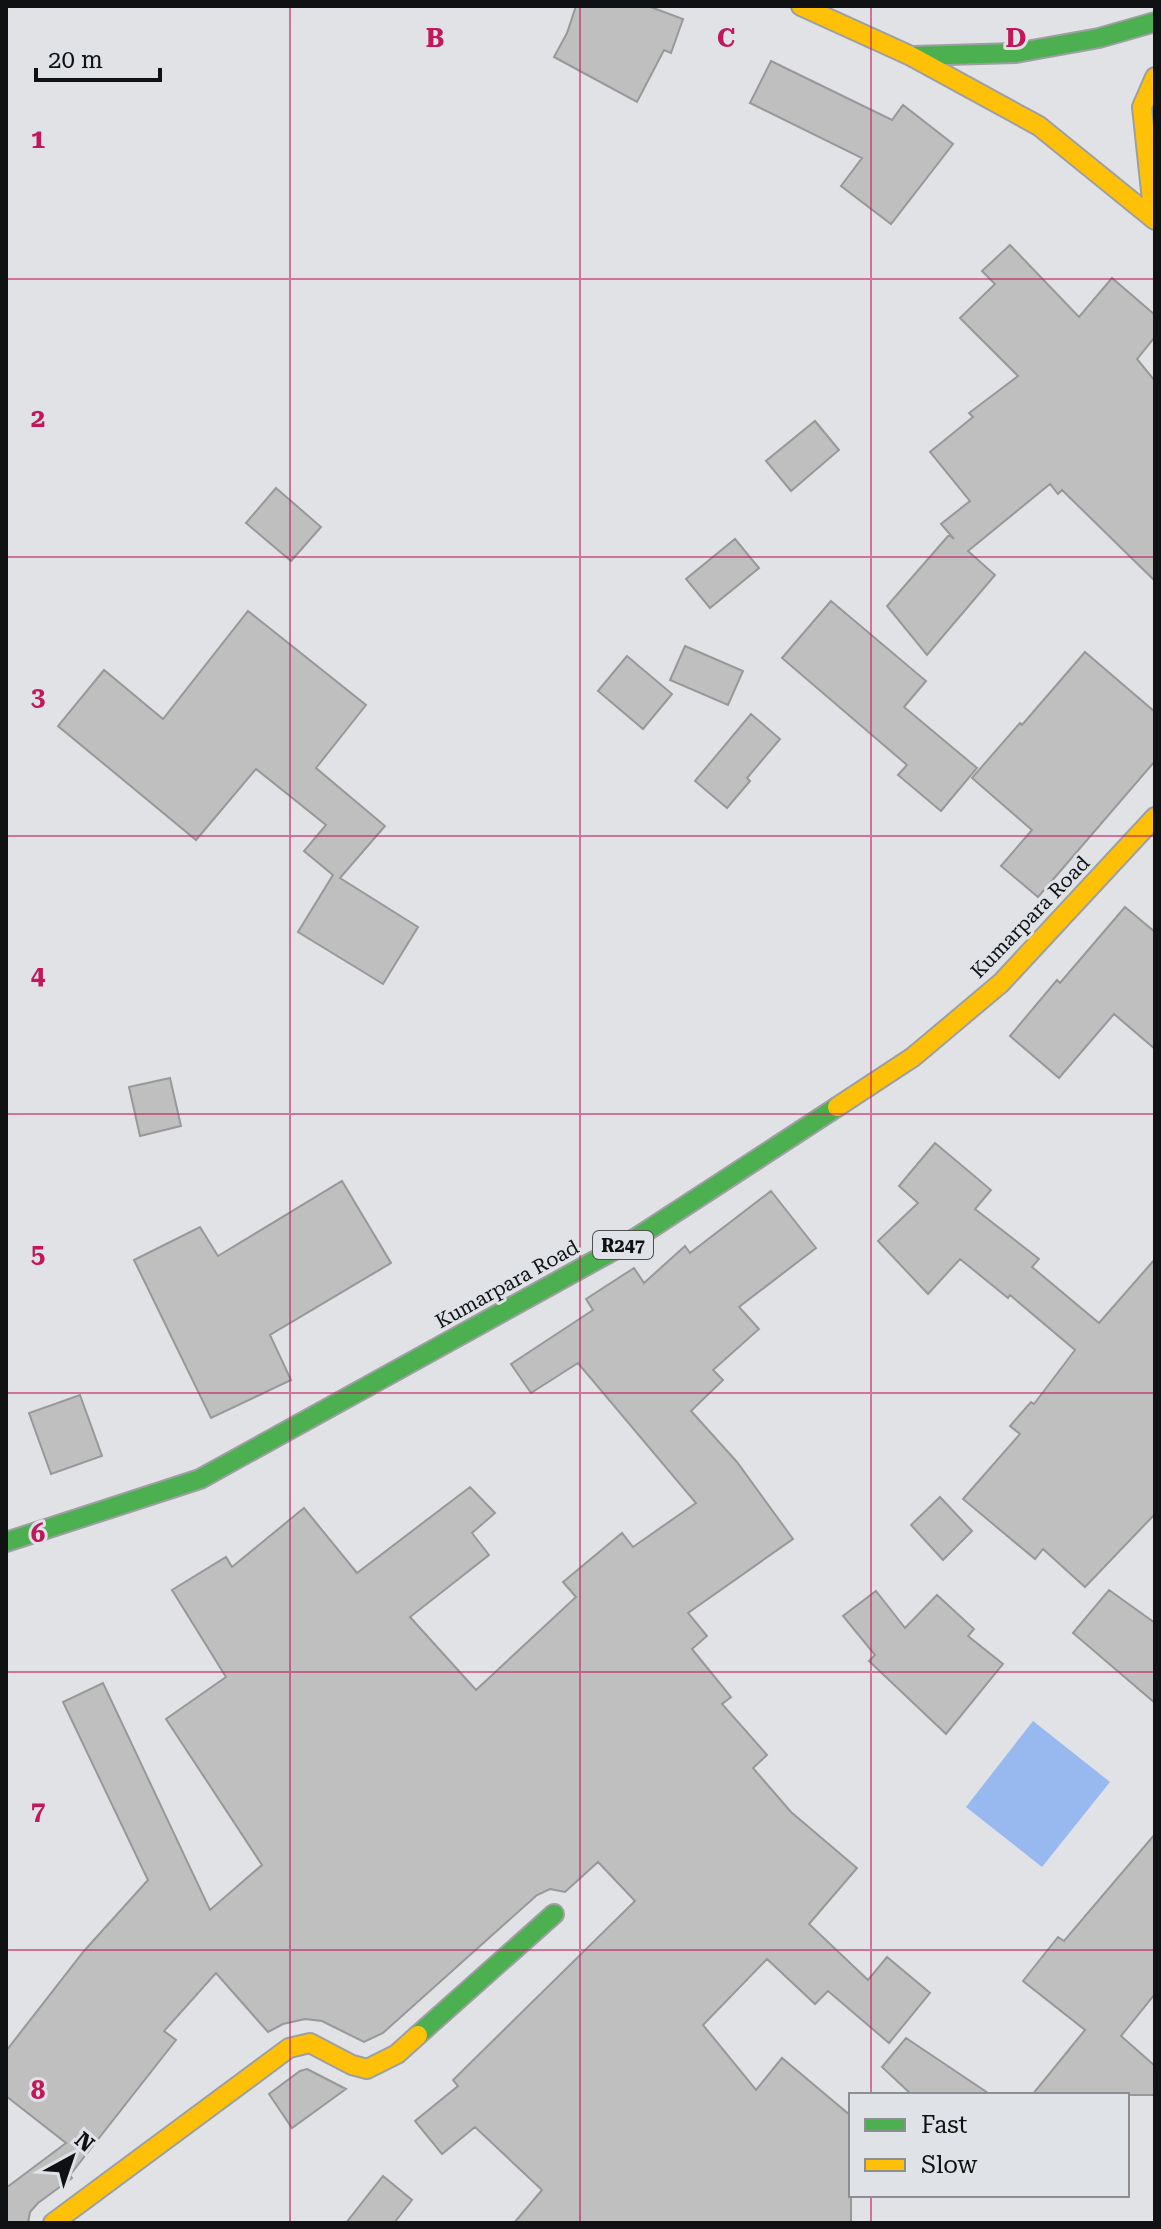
<svg xmlns="http://www.w3.org/2000/svg" width="1161" height="2229" font-family="'Roboto Serif',serif">
<style>
.water{fill:#98b8f0}
.building{fill:#bfbfc0;stroke:#989899;stroke-width:2}
.lines{fill:none;stroke-linecap:round;stroke-linejoin:round}
.fast-casing{stroke:#9e9fa2;stroke-width:22}
.slow-casing{stroke:#9e9fa2;stroke-width:22}
.fast{stroke:#4caf50;stroke-width:18}
.slow{stroke:#ffc107;stroke-width:18}
.grid{fill:none;stroke:#c2185b;stroke-width:2;stroke-opacity:0.55}
.labels{text-anchor:middle;dominant-baseline:central;stroke-width:6;stroke-linejoin:round;paint-order:stroke}
.shield{fill:#dfe2e6;stroke:#4e5052;stroke-width:2}
.shield-label{font-size:18px;font-weight:bold;fill:#101112}
.street-label{font-size:20px;fill:#101112;stroke:#dfe2e6}
.grid-label{font-size:26px;text-anchor:middle;font-weight:bold;fill:#c2185b;stroke:#dfe2e6;stroke-width:6;stroke-linejoin:round;paint-order:stroke}
</style>
<rect width="100%" height="100%" fill="#e0e2e5"/>
<path class="water" d="M1033 1721 1110 1782 1042 1867 966 1807Z"/>
<path class="building" d="M576 6H648L683 19 671 53 664 50 637 102 554 57 567 33Z
M771 61 892 120 903 105 953 144 891 224 841 186 862 158 750 103Z
M1010 245 1079 317 1112 278 1155 315V337L1137 359 1155 381V581L1062 490 1058 494 1050 484 968 551 995 575 927 655 887 606 949 535 954 539 941 524 970 501 930 452 973 417 969 413 1018 376 960 318 995 284 982 271Z
M815 421 839 450 791 491 766 461Z
M276 488 321 527 291 561 246 523Z
M735 539 759 568 710 608 686 579Z
M831 601 926 681 904 707 977 768 941 811 898 775 907 765 782 658Z
M248 611 366 705 316 768 385 826 340 878 418 927 383 984 298 932 333 875 304 851 326 825 256 769 196 840 58 726 104 670 163 719Z
M685 646 743 671 728 705 670 680Z
M1085 652 1155 712V761L1038 897 1001 866 1032 830 972 778 1020 723 1022 725Z
M627 656 672 694 643 729 598 691Z
M751 714 780 739 747 778 750 781 727 808 695 781Z
M1125 907 1155 932V1049L1114 1014 1059 1078 1010 1036 1057 980 1060 983Z
M170 1078 181 1126 140 1136 129 1087Z
M935 1143 991 1190 975 1209 1039 1259 1032 1267 1099 1323 1155 1259V1514L1085 1587 1043 1549 1035 1559 963 1499 1020 1434 1010 1426 1031 1402 1034 1404 1075 1350 1010 1295 1008 1298 960 1259 928 1294 878 1241 918 1203 899 1186Z
M342 1181 391 1263 270 1335 291 1380 211 1418 134 1260 200 1227 218 1256Z
M771 1191 816 1248 739 1307 759 1329 713 1370 723 1380 691 1411 737 1462 793 1539 688 1613 707 1636 692 1649 731 1697 722 1704 767 1755 753 1768 791 1812 857 1868 809 1924 868 1980 887 1957 930 1993 889 2043 828 1991 815 2004 767 1959 703 2025 756 2090 782 2058 851 2116V2223H514L542 2190 475 2127 442 2154 415 2121 458 2086 453 2080 635 1901 598 1862 565 1892 550 1889 537 1895 383 2033 364 2042 322 2021 305 2019 283 2024 268 2032 216 1973 164 2031 176 2040 70 2175 72 2178 38 2203 30 2212 28 2223H6V2188L66 2143 6 2096V2051L84 1951 148 1880 63 1702 103 1683 210 1910 262 1865 166 1719 226 1677 172 1590 226 1557 232 1567 304 1508 357 1573 470 1487 495 1513 472 1533 489 1555 410 1617 476 1690 576 1597 563 1582 622 1533 633 1547 696 1503 578 1363 531 1393 511 1364 593 1310 586 1299 634 1268 644 1283 685 1246 690 1253Z
M80 1395 102 1456 51 1474 29 1413Z
M940 1497 972 1531 943 1560 911 1525Z
M1109 1590 1155 1623V1703L1073 1633Z
M876 1591 905 1628 937 1595 974 1629 968 1636 1003 1664 946 1734 869 1661 875 1655 843 1616Z
M1155 1834V1994L1121 2036 1155 2066V2095H1032L1085 2030 1023 1981 1058 1937 1064 1941Z
M906 2038 991 2095H912L882 2067Z
M307 2069 346 2089 292 2128 269 2094 300 2071Z
M383 2176 412 2200 394 2223H346Z"/>
<g class="lines">
<g class="fast-casing">
<path id="fast" d="M913 56 1016 53 1099 38 1155 22
M6 1542 200 1479 636 1238 837 1107
M418 2035 554 1914"/>
</g>
<g class="slow-casing">
<path id="slow" d="M801 6 911 56 1039 126 1155 220
M1154 219 1142 107 1155 77
M837 1107 913 1057 1001 983 1155 817
M53 2223 289 2048 310 2043 352 2065 367 2069 397 2054 418 2035"/>
</g>
<use href="#fast" class="fast"/>
<use href="#slow" class="slow"/>
</g>
<path class="grid" d="M290 6V2223M580 6V2223M871 6V2095M6 279H1155M6 557H1155M6 836H1155M6 1114H1155M6 1393H1155M6 1672H1155M6 1950H1155M871 2195V2223"/>
<g class="labels">
<rect class="shield" x="593" y="1231" width="60" height="28" rx="6"/>
<g class="shield-label">
<text x="623" y="1245">R247</text>
</g>
<g class="street-label">
<text transform="translate(1030 917) rotate(-46)">Kumarpara Road</text>
<text transform="translate(507 1284) rotate(-29)">Kumarpara Road</text>
</g>
</g>
<g class="grid-label">
<text x="435" y="47">B</text>
<text x="726" y="47">C</text>
<text x="1016" y="47">D</text>
<text x="38" y="148">1</text>
<text x="38" y="427">2</text>
<text x="38" y="706">3</text>
<text x="38" y="984">4</text>
<text x="38" y="1263">5</text>
<text x="38" y="1542">6</text>
<text x="38" y="1820">7</text>
<text x="38" y="2099">8</text>
</g>
<rect width="1161" height="2229" fill="none" stroke="#101112" stroke-width="16"/>
<rect x="849" y="2093" width="280" height="104" fill="#dfe2e6" stroke="#8c8e91" stroke-width="2"/>
<rect x="865" y="2119" width="40" height="12" fill="#4caf50" stroke="#8c8e91" stroke-width="2"/>
<text x="921" y="2133" font-size="24" fill="#101112">Fast</text>
<rect x="865" y="2159" width="40" height="12" fill="#ffc107" stroke="#8c8e91" stroke-width="2"/>
<text x="921" y="2173" font-size="24" fill="#101112">Slow</text>
<g transform="translate(72 2157) rotate(40)" stroke="#dfe2e6" stroke-width="6" paint-order="stroke">
<path d="M0-6L14 30L0 20L-14 30Z" fill="#101112"/>
<text y="-12" font-size="22" font-weight="bold" text-anchor="middle" fill="#101112">N</text>
</g>
<path d="M36 68v12h124v-12" fill="none" stroke="#101112" stroke-width="4"/>
<text x="48" y="68" font-size="24" fill="#101112" stroke="#dfe2e6" stroke-width="6" paint-order="stroke">20 m</text>
</svg>
